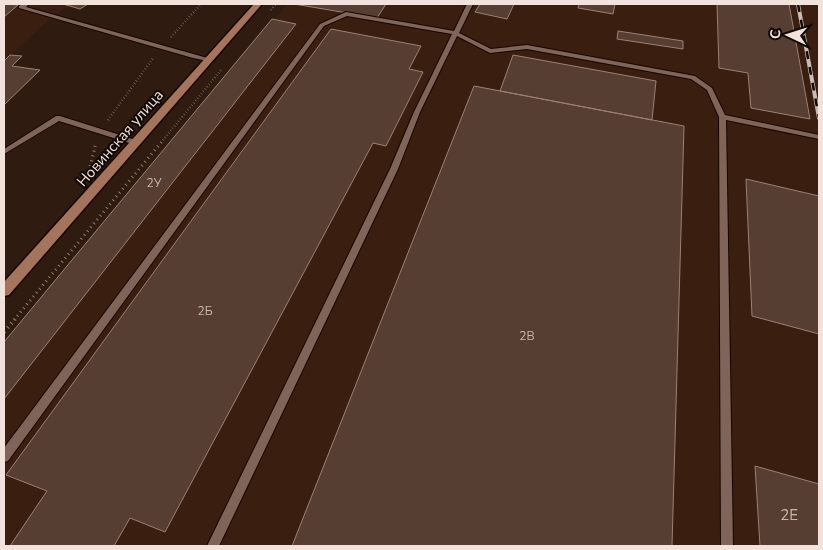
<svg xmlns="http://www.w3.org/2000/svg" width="823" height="550" font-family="'Nunito Sans',sans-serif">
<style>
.built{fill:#3a1f11}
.building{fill:#563e33;stroke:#9c8074}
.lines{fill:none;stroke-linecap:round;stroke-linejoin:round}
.service-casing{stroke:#170500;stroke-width:2}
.secondary-casing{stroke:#170500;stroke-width:3}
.path-far2{stroke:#8f7d74;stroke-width:2.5;stroke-dasharray:0.5 2.5;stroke-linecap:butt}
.path-far1{stroke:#8f7d74;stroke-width:3;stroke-dasharray:1 4;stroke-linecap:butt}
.path{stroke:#8f7d74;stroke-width:4;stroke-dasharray:1 4.5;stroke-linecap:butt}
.service{fill:#7f6559;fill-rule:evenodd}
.secondary{fill:#a5745d;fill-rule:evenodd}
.rail-casing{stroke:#cbbab3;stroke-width:4}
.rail{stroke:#110805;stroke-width:2.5;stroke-dasharray:8;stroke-linecap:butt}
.labels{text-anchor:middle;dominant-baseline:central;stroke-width:4;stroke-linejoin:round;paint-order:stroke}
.number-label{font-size:12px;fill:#cab9b1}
.street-label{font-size:15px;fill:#f1e2db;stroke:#110805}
.near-number-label{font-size:15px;fill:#cab9b1}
</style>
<rect width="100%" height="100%" fill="#301b11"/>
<path class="built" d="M4 4H88L80 9 70 6 53 16 4 61Z
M287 4H819V546H4V347Z"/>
<path class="building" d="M4 4H7L18 5 4 17Z
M63 4H88L80 9Z
M294 4H386L377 18Z
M480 4H514L507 19 475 12Z
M579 4H615L613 14 578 8Z
M717 4H789L810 119 751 108 748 73 719 68Z
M272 19 296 24 4 399V342Z
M331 29 421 46 409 69 423 72 386 146 373 143 165 532 130 518 114 546H10L47 491 6 475Z
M618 31 683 41V49L617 39Z
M10 55 22 56 12 66 40 70 4 105V61Z
M513 55 656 81 652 120 500 91Z
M474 86 684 126 672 546H292Z
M746 179 819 196V334L752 316Z
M755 466 819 484V546H760Z"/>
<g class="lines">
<g class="service-casing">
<path id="service" d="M22 4H29L26 7 211 59 208 61 193 58 19 8V6Z
M467 4H473L459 33 491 49 527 45 695 76 712 88 725 115 819 135V139L726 120 733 546H721L719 117 707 90 691 79 527 49 490 53 457 36 420 112 398 169 219 546H207L390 169 414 112 452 34 347 16 324 26 8 461 4 462V448L320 24 346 12 454 31Z
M56 116H60L139 141 140 143 136 145 59 121 4 154V149Z"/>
</g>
<g class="secondary-casing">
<path id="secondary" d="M254 4H262L9 295 4 296V282Z"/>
</g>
<path class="path-far2" d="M271 10 276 4
M171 37 201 4
M108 120 154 57
M163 140 222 69"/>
<path class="path-far1" d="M89 171 96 143
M14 320 164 139"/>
<path class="path" d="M4 332 15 319"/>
<use href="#service" class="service"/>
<use href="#secondary" class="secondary"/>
<g class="rail-casing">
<path id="rail" d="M798 4 819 118"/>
</g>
<use href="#rail" class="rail"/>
</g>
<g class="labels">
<g class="number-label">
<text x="154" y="183">2У</text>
<text x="205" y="311">2Б</text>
<text x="527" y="336">2В</text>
</g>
<g class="street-label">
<text transform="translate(120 138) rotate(-49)">Новинская улица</text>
</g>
<g class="near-number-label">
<text x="789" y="515">2Е</text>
</g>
</g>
<rect width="823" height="550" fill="none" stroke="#f1e2db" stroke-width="10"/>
<g transform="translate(788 35) rotate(274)" stroke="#110805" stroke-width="4" paint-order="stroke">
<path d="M0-4L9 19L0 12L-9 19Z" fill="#f1e2db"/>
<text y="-8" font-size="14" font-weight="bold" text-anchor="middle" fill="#f1e2db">С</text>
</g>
</svg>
